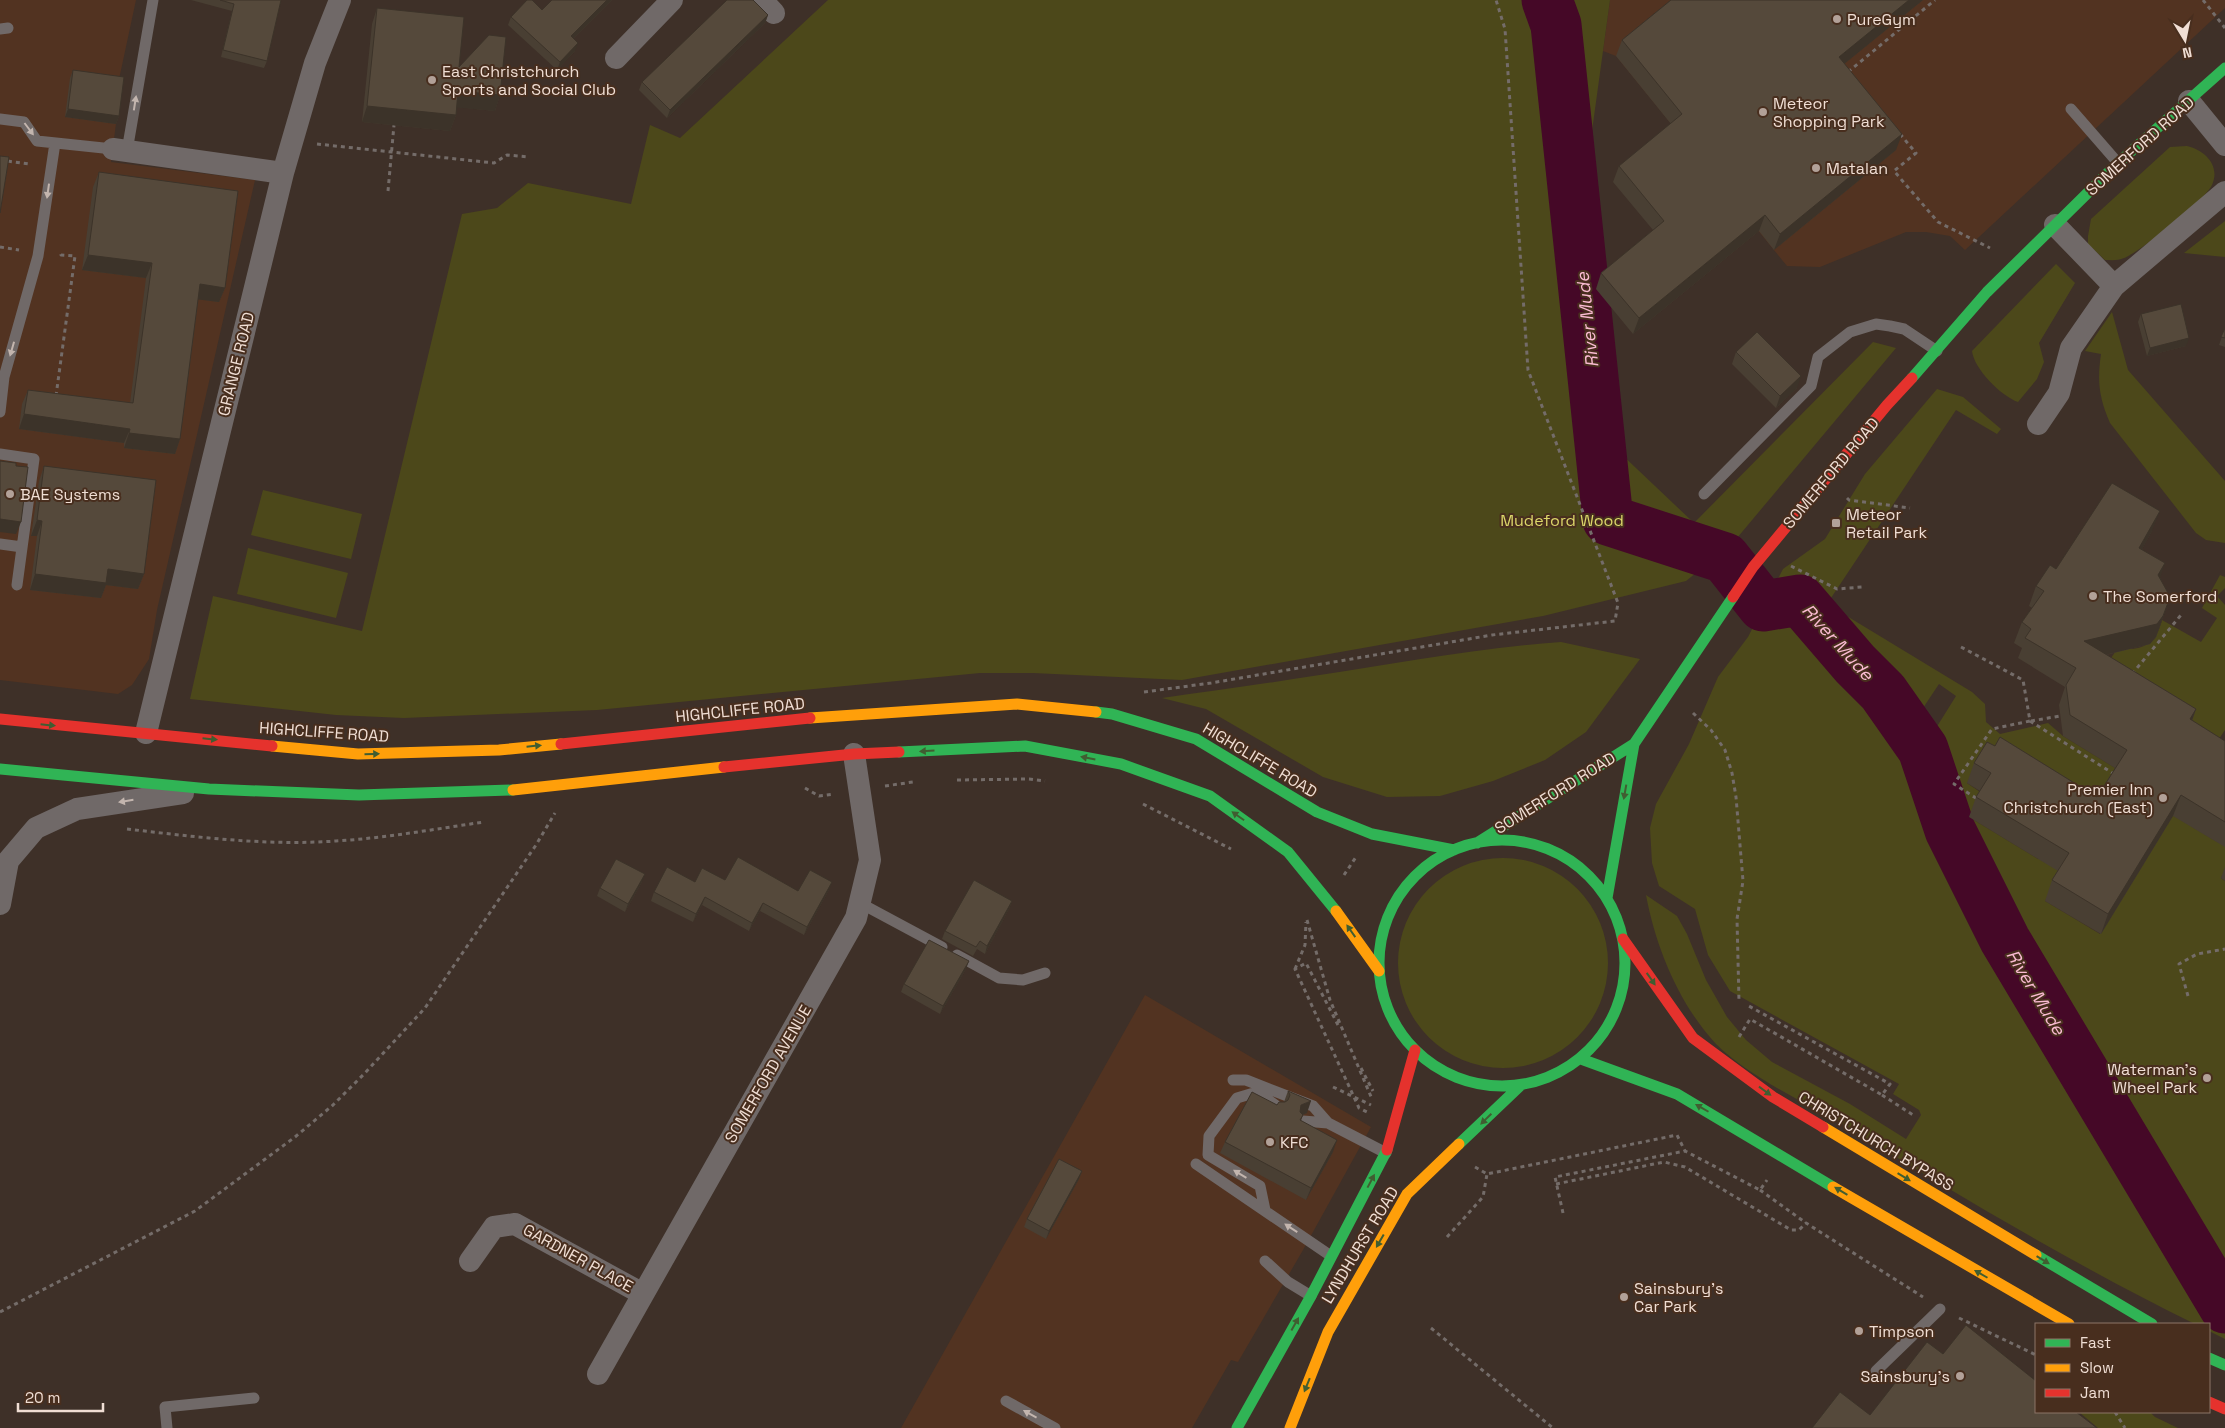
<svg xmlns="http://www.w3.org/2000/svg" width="2225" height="1428" font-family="'Space Grotesk',sans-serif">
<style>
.built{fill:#523321}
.green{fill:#4c481a;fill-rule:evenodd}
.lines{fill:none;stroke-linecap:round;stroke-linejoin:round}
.river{stroke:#450827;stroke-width:51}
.path{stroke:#746c69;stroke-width:3;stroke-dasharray:4 4;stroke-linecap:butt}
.lane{stroke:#706968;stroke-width:11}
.street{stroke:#706968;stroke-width:22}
.fast{stroke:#30b455;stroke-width:11}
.slow{stroke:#ff9f0a;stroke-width:11}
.jam{stroke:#e5322d;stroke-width:11}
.wall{fill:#493f33}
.shaded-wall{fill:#3c3329}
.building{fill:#55493b;stroke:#3c3329}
.oneway{fill:#c3b5ae}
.oneway2{fill:#405d31}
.poi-dot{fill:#b2a198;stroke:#482e1e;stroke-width:2}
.labels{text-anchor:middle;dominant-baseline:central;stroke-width:4;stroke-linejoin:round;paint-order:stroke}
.poi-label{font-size:16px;fill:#f0ded4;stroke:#482e1e;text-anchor:start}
.street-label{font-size:16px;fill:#f0ded4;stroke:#482e1e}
.park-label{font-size:16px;fill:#dcd76a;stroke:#482e1e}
.water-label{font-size:18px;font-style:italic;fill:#fabbd2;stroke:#482e1e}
</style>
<rect width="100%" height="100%" fill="#3e3028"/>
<path class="built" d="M0 0H136L118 84 121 85 111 162 255 180 157 610 149 659 132 685 118 694 0 680Z
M1610 0H2225V8L1965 250 1950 236 1926 232H1906L1820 267 1787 266 1616 56 1603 51Z
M1145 995 1371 1127 1303 1250 1238 1362 1231 1360 1192 1428H901Z"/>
<path class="green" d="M828 0H1610L1592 131V281L1617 450 1694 523 1873 342 1896 348 1732 544 1686 581 1543 616 1182 680 1033 673H980L597 710 404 718 336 715 190 699 213 596 362 631 462 214 497 208 528 183 631 204 650 125 680 138Z
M2187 146C2204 150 2221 165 2212 185 2206 199 2139 253 2124 258 2118 261 2110 260 2105 260L2088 244V236L2091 219 2170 147Z
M2225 221V257L2184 253Z
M2056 264 2075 283 2039 343 2044 362 2037 379 2018 402C2001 396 1974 369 1972 351Z
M2112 312 2128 370 2225 481V543L2206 540 2196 533 2110 423C2099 397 2097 382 2101 354L2085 351Z
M1937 389 1963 397 2001 429 1997 434 1956 410 1827 604 1972 692 1985 704 1986 722 2000 734 2048 723 2063 736 2143 785 2136 796 2112 782 2076 840 2063 832 2076 809 1993 758 1987 766 1980 762 1967 783 1983 794 1969 817 2038 859 2046 847 2069 862 2045 901 2100 934 2164 830 2139 814 2148 800 2219 843 2225 834V871L2221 878 2225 881V1339L2209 1331V1324H2195C2075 1265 1961 1197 1847 1127 1806 1103 1749 1077 1716 1044 1679 1004 1656 948 1646 895L1677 916 1687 934 1706 980 1727 1017 1746 1040 1772 1062 1850 1104 1906 1139 1921 1115 1919 1110 1893 1094 1899 1084 1730 991 1708 955 1695 909 1659 886 1652 863 1650 828 1656 804 1689 744 1718 677 1748 637 1783 569 1825 539 1865 474ZM1939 684 1956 696 1923 749 1909 729Z
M263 490 362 514 351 559 251 535Z
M248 548 348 573 336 618 237 594Z
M2220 575 2225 577V588L2217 596 2225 605V730L2208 755 2104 668 2118 648C2142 652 2156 644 2162 620L2201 642 2217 618 2202 608Z
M1561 642 1640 659 1586 732 1545 760 1493 781 1440 796 1387 797 1323 777 1206 709 1162 698C1212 691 1263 684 1313 676 1395 664 1477 648 1561 642Z
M1398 963a105 105 0 1 1 210 0a105 105 0 1 1-210 0Z
M2079 1412H2150L2155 1417 2178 1428H2098Z"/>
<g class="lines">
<path class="river" d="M1547 0 1556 25 1608 520 1725 558 1763 606 1800 600 1855 664 1883 692 1923 749 1950 830 2005 940 2225 1308"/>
<path class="path" d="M2203 0 2225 28
M1848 72 1935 0
M1900 134 1916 153 1894 171 1938 222 1990 248
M317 144 494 163 507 155 529 157
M0 160 29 164
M388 191 394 125
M0 247 19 250
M56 396 75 256 61 255V252
M1847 498 1849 500 1910 508
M1791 566 1837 589 1862 587
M1961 647 2023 680 2030 721 1992 729 1954 784 1979 800
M2132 674 2181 615
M1144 692 1211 683 1492 635 1615 621 1618 603 1528 370 1505 29 1496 0
M1693 713 1711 730 1725 750 1732 773 1736 797 1743 881 1737 919 1739 1001
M2030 721 2114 774
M2031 721 2060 716
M957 780 1029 779 1045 781
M885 786 913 782
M805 788 819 796 834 794
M1143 804 1231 849
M127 829C196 837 267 846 336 841 386 838 435 829 484 822
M1344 875 1356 857
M1307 920 1330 1000 1372 1099
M1295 969 1305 945 1306 922
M2188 996 2179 964 2197 954 2225 949
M1338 1025 1306 963 1295 969 1359 1108 1367 1112
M1739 1037 1750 1019 1882 1095 1890 1084 1747 1005
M1361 1068 1373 1091
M1333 1087 1371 1105
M1882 1095 1913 1115
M1475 1167 1487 1174 1677 1135 1685 1151
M1556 1184 1664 1162 1685 1167 1791 1230H1799L1806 1223 1923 1297
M1760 1190 1806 1223
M1563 1213 1555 1177 1685 1151 1760 1190 1767 1180
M1447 1237 1483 1197 1487 1174
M0 1312 195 1211 295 1137 333 1105 364 1074 425 1008 536 845 555 813
M1959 1318 2036 1355
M1431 1328 1553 1428
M2115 1412 2125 1428"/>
<path class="lane" d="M0 29 8 28
M2071 109 2118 163
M0 119 24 122 37 141 113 149
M127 151 153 0
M0 412 4 377 38 256 55 143
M0 454 34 459 17 585
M1704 494 1811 386 1818 357 1850 332 1876 324 1890 326 1904 329 1937 351
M0 544 22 547
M860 903 942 947
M957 955 999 978 1023 980 1045 973
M1233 1080H1246L1313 1106 1328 1123 1386 1153
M1303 1121 1328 1123
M1196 1164 1331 1256
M1265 1210 1260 1186 1208 1155 1209 1136 1237 1098 1257 1092 1278 1107
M1265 1261 1288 1282 1311 1296
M1876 1371 1940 1309
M1006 1401 1055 1428
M167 1428 165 1407 254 1398"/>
<path class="street" d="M762 0 774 13
M616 58 672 0
M2189 101 2225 145
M113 149 283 173
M2055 225 2114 286
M2038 424 2059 393 2071 348 2114 286 2225 192
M146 733 283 173 315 63 340 0
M0 904 8 861 36 828 77 809 183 793
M470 1261 494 1227 515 1224 643 1294
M598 1374 856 918 870 860 854 754"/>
<path class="fast" d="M1912 378 1987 292 2118 163 2225 68
M1096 712 1112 714 1196 739 1317 812 1372 834 1454 850
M899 752 1025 746 1121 764 1210 796 1288 852 1336 911
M0 769 209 789 359 795 513 790
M1379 963a123 123 0 1 1 246 0a123 123 0 1 1-246 0Z
M1477 843 1634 744
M1607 898 1634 744 1733 597
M1581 1059 1677 1094 1833 1187
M1459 1144 1521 1085
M2036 1255 2152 1324
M2209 1358 2225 1365
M1237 1428 1311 1296 1387 1150"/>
<path class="slow" d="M810 718 1017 704 1096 712
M272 746 358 754 499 750 561 744
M513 790 724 767
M1336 911 1379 971
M1823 1127 2036 1255
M1833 1187 2069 1324
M1290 1428 1328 1332 1407 1194 1459 1144"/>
<path class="jam" d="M1733 597 1753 567 1887 405 1912 378
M0 719 272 746
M561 744 810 718
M724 767 854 754 899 752
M1623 939 1693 1038 1773 1097 1823 1127
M1387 1150 1415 1050
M2209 1402 2225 1409"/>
</g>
<path class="wall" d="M191 0H281L267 61 264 68 221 57 232 11Z
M552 0H612L573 39 575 51 557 70 508 25 511 17 542 10Z
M1671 0H1923L1844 64 1896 150 1774 250 1759 231 1633 334 1596 289 1601 273 1653 230 1613 182 1619 166 1671 124 1616 56 1622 40Z
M377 8 459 67 500 95 495 111 456 107V115L450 131 362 122 372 24Z
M768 15 765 23 667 118 639 90 642 82Z
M73 70 119 116 116 124 65 117 70 78Z
M99 172 225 288 219 302 198 299 180 439 175 454 124 448V443L19 429 22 404 28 390 130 403 146 278 82 270 93 187Z
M2141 314 2186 346 2147 356 2138 322Z
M2225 328V347L2219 345Z
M1736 352 1797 388 1776 408 1732 364Z
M44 466 144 574 138 589 106 585 101 598 30 590 37 536H31L39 481Z
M2152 531 2142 549 2160 578 2169 600 2156 637 2150 644 2106 655 2196 709 2192 721 2225 741V847L2173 816 2101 934 2045 901 2052 880 2058 871 1969 817 1976 797 1980 791 1967 783 1974 763 1995 746 2097 797 2115 768 2063 736 2059 705 2065 687 2018 658 2022 648 2014 643 2022 622 2032 608 2029 606 2036 586 2056 569Z
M2225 867V881L2221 878Z
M725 880 798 891 829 890 804 935 760 911 749 931 702 905 693 922 651 901 654 892 695 882Z
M642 882 625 912 597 896 600 888Z
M1012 901 1009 909 985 954 977 949 973 956 942 939 945 931Z
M966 969 940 1014 901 992 904 984Z
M1288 1091 1307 1113 1303 1115 1301 1121 1333 1152 1306 1200 1220 1153 1225 1142 1277 1105 1284 1102Z
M1082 1171 1079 1179 1046 1239 1024 1227 1027 1219Z"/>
<path class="shaded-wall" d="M607 0H612L568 44 571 36Z
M1909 0H1923L1833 73 1839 57Z
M768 15 765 23 667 118 670 110Z
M578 43 575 51 557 70 560 62Z
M458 91 500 95 495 111 452 107Z
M367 106 456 115 450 131 362 122Z
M68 109 119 116 116 124 65 117Z
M1902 134 1896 150 1774 250 1780 234Z
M1765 215 1759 231 1633 334 1639 318Z
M88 255 152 263 146 278 82 270Z
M200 284 225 288 219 302 195 299Z
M2189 338 2186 346 2147 356 2150 348Z
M1801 376 1797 388 1776 408 1780 396Z
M24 414 130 429 124 443 19 429Z
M129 433 180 439 175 454 124 448Z
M2160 511 2152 531 2132 568 2139 548Z
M0 519 21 522 16 534 0 532Z
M37 520 42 521 37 536H31Z
M2165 563 2158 584V575Z
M108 569 144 574 138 589 106 585 101 598 30 590 35 574Z
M2169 600 2156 637 2150 644 2076 662 2084 641Z
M2196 709 2189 729 2190 719Z
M2181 795 2173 816 2101 934 2108 914Z
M645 874 642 882 625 912 628 904Z
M832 882 829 890 804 935 807 927Z
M705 897 702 905 693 922 696 914Z
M1012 901 1009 909 985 954 987 946Z
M763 903 760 911 749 931 752 923Z
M969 961 966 969 940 1014 943 1006Z
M1311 1101 1307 1113 1297 1117 1301 1105Z
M1337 1140 1333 1152 1306 1200 1311 1188Z
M1082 1171 1079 1179 1046 1239 1049 1231Z"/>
<path class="building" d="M220 0H281L267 61 223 50 234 4Z
M527 0H532L542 10 552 0H607L571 36 578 43 560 62 511 17Z
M727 0H753L768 15 670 110 642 82Z
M1671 0H1909L1839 57 1902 134 1780 234 1765 215 1639 318 1601 273 1664 221 1619 166 1682 114 1622 40Z
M377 8 464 17 459 67 489 35 506 37 500 95 458 91 456 115 367 106Z
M73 70 124 77 119 116 68 109Z
M0 156 9 157 0 213Z
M99 172 238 191 225 288 200 284 180 439 129 433 130 429 24 414 28 390 133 403 152 263 88 255Z
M2181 304 2189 338 2150 348 2141 314Z
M2225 328V338L2221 337Z
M1757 332 1801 376 1780 396 1736 352Z
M0 461 16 463V466L28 467 21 522 0 519Z
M44 466 156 480 144 574 108 569 106 583 35 574 42 521 37 520Z
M2112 483 2160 511 2139 548 2165 563 2158 575 2167 591 2169 600 2163 616 2157 624 2084 641 2196 709 2190 719 2225 741V822L2181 795 2108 914 2052 880 2069 853 1976 797 1991 773 1974 763 1987 742 1995 746 2000 737 2097 797 2127 750 2070 715 2066 685 2076 668 2025 638 2031 629 2022 622 2044 591 2036 586 2050 565 2056 569Z
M738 857 798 891 810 870 832 882 807 927 763 903 752 923 705 897 696 914 654 892 667 867 695 882 702 868 725 880Z
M616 859 645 874 628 904 600 888Z
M974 880 1012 901 987 946 980 941 976 947 945 931Z
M929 940 969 961 943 1006 904 984Z
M1288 1091 1311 1101 1301 1105 1300 1112 1303 1115 1300 1120 1337 1140 1311 1188 1225 1142 1252 1092 1277 1105 1279 1102H1285L1288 1100 1290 1095Z
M1059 1159 1082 1171 1049 1231 1027 1219Z
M1966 1325 2036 1381V1412H2076L2097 1428H1812L1840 1392 1870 1415 1927 1342 1943 1354Z"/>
<defs><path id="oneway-solid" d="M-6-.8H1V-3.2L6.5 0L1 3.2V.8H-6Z" transform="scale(1.25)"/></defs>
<g class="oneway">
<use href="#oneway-solid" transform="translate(135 103) rotate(-81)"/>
<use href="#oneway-solid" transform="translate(29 129) rotate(53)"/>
<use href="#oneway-solid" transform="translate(48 191) rotate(98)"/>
<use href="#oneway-solid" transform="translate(12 349) rotate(106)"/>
<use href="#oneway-solid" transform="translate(126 801) rotate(171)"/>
<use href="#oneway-solid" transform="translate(1240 1174) rotate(-149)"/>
<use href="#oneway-solid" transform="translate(1291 1228) rotate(-147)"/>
<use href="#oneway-solid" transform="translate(1030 1414) rotate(-151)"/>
</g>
<g class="oneway2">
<use href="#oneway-solid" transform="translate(48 725) rotate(6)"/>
<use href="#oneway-solid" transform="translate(210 739) rotate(6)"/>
<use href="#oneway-solid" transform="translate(534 746) rotate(-6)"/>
<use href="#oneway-solid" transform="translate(927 751) rotate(177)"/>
<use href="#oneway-solid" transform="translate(372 754) rotate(-2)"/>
<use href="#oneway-solid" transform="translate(1088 758) rotate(-169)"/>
<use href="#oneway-solid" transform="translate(1625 792) rotate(100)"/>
<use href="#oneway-solid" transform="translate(1238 816) rotate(-145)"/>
<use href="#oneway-solid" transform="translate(1351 931) rotate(-125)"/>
<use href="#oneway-solid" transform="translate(1651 979) rotate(55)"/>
<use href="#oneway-solid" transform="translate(1765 1091) rotate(36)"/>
<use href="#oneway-solid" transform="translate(1702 1108) rotate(-150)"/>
<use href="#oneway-solid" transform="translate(1486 1119) rotate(136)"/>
<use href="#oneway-solid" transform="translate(1904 1177) rotate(31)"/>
<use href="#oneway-solid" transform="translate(1371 1181) rotate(-62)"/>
<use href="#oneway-solid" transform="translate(1841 1191) rotate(-149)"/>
<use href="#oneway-solid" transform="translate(1380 1241) rotate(120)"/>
<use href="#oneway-solid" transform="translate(2043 1260) rotate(31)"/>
<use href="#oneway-solid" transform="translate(1981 1274) rotate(-150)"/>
<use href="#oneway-solid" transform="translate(1295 1324) rotate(-61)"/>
<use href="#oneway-solid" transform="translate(1307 1385) rotate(112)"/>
</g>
<g class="poi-dot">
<circle cx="1837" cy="19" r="5"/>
<circle cx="432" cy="80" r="5"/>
<circle cx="1763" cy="112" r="5"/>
<circle cx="1816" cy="168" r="5"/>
<circle cx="10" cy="494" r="5"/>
<rect x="1831" y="518" width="10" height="10" rx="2.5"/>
<circle cx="2093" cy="596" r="5"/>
<circle cx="2163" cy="798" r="5"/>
<circle cx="2207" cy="1078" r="5"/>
<circle cx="1270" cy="1142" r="5"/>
<circle cx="1624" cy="1297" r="5"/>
<circle cx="1859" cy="1331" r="5"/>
<circle cx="1960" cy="1376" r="5"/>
</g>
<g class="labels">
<g class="poi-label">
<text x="1847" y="19">PureGym</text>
<text x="442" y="71">East Christchurch<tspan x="442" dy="18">Sports and Social Club</tspan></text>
<text x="1773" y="103">Meteor<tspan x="1773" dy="18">Shopping Park</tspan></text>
<text x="1826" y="168">Matalan</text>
<text x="20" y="494">BAE Systems</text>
<text x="1846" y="514">Meteor<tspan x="1846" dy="18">Retail Park</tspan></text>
<text x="2103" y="596">The Somerford</text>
<text x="2153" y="789" text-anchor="end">Premier Inn<tspan x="2153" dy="18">Christchurch (East)</tspan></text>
<text x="2197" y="1069" text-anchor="end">Waterman’s<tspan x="2197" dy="18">Wheel Park</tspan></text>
<text x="1280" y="1142">KFC</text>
<text x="1634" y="1288">Sainsbury's<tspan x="1634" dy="18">Car Park</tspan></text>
<text x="1869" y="1331">Timpson</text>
<text x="1950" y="1376" text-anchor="end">Sainsbury's</text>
</g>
<g class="street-label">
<text transform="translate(2140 146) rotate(-42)">SOMERFORD ROAD</text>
<text transform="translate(236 364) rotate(-76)">GRANGE ROAD</text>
<text transform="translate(1831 473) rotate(-50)">SOMERFORD ROAD</text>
<text transform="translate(740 710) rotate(-6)">HIGHCLIFFE ROAD</text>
<text transform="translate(324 732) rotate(4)">HIGHCLIFFE ROAD</text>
<text transform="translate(1260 760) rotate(31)">HIGHCLIFFE ROAD</text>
<text transform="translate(1555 793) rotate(-32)">SOMERFORD ROAD</text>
<text transform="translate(768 1074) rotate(-60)">SOMERFORD AVENUE</text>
<text transform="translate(1876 1141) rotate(31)">CHRISTCHURCH BYPASS</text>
<text transform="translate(1360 1245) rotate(-59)">LYNDHURST ROAD</text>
<text transform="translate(578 1258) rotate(29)">GARDNER PLACE</text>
</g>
<g class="park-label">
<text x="1562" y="520">Mudeford Wood</text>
</g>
<g class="water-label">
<text transform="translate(1587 320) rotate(-96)">River Mude</text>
<text transform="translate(1838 642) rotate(48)">River Mude</text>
<text transform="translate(2036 992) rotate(59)">River Mude</text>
</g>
</g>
<rect x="2035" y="1323" width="175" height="90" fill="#482e1e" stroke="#8b7467"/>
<rect x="2045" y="1339" width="25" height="8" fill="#30b455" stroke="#8b7467"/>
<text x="2080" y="1348" font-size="15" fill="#f0ded4">Fast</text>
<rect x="2045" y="1364" width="25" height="8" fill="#ff9f0a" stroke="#8b7467"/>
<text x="2080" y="1373" font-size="15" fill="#f0ded4">Slow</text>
<rect x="2045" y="1389" width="25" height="8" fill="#e5322d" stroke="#8b7467"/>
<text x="2080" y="1398" font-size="15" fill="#f0ded4">Jam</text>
<g transform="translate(2185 40) rotate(170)" stroke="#482e1e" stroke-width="4" paint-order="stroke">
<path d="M0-4L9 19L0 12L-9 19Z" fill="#f0ded4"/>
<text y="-8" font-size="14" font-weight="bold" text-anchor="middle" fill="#f0ded4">N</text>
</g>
<path d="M18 1403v8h85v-8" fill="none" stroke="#f0ded4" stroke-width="2.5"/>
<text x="25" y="1403" font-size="15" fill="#f0ded4" stroke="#482e1e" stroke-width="4" paint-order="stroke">20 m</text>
</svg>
